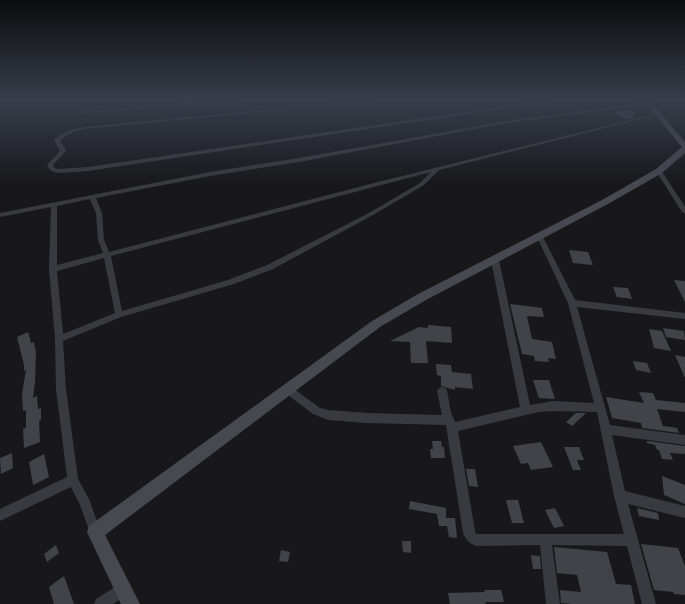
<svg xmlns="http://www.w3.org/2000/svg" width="685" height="604" font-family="'Alegreya Sans',sans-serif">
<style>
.building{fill:#424348}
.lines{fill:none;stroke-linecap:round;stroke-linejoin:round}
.street{fill:#393a40;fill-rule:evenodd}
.secondary{fill:#474850;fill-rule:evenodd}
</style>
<rect width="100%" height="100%" fill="#18181b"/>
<path class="building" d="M624 110 635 111 633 118 625 119 614 112Z
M569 250 588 252 593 265 573 263Z
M674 280 685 281V302Z
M613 287 628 288 632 299 617 297Z
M510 304 542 308 544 317 527 316 532 339 552 342 556 359 548 358 549 362 535 361 534 356 522 354Z
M428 325 451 327 452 343 426 341 428 363H411L410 342 390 341 419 327 428 328Z
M663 328 684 331 685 340 666 337Z
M649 329 662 331 671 351 654 348Z
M28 332 31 343 34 342 36 353 35 382 33 398 37 396 38 409 41 408V420L39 421 40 442 24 448 23 429 26 428V410L23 411 22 394 26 370 24 371V365L17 337Z
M675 355 685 357V378Z
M633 361 647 363 651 373 636 370Z
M436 364 451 365 452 372 471 374 473 389 455 387V390L441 386V376L437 375Z
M533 380H549L555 399 539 398Z
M639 392 653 393 656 400 685 403V412L657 409 663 426 677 428 679 433 642 428 641 423 612 418 606 397 644 403Z
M576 413H586L572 426 566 422Z
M432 441H441L442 447H444L445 458H431L430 449H433Z
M647 441 685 446V454L670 453 673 460 662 459 659 450H657L655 445 647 443Z
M541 442 553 467 531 470 528 463 521 464 513 446Z
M564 447H579L584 460H577L581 470H573Z
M12 453 13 468 1 474 0 458Z
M44 454 49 477 33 485 29 462Z
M466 469H475L478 487 469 486Z
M662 476 685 485V504L664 495Z
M506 500H518L524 523H512Z
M410 501 446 508V518H455L457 538 449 537 447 526H439L437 514 409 509Z
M555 508 564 526 554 528 545 510Z
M637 508 658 513 659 520 639 516Z
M402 541H411V553L403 552Z
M641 544 678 548 685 566V595L674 594 673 592 654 590Z
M56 545 59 553 47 562 44 554Z
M554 547 607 552 616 584 631 585 635 604H573L561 603 560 590 581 592 577 575 557 573Z
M281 550 290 552 288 562 279 561Z
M531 555 540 556 541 569H533Z
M64 576 74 604H54L49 587Z
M484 590H501L504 602H485L486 604H450L448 593 485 592Z"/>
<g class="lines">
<path class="street" d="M226 100H249L77 114 75 113 77 112Z
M370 100H389L84 129 71 133 60 140 66 151 53 165 54 168 58 169 88 167 548 100H561L88 171 57 173 50 170 47 165 60 151 54 140 55 139 67 131 84 127Z
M649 102H651V104L507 123 299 162 210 176 96 198 102 213 104 240 109 252 374 183 659 113 661 114 439 170 424 185 373 215 273 269 234 284 121 317 63 341 66 389 78 479 89 499 101 532 99 536 95 538 91 536 80 505 71 487 0 521V509L67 477 56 389 55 339 49 269 51 207 0 217V213L210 172 299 158 507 121ZM431 172 420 183 369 213 267 265 228 280 122 311 111 256ZM90 199 96 213 98 240 103 253 57 265V206ZM104 258 115 313 63 334 57 271Z
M657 170H661L685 207V214L682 212 656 171Z
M538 235H540L543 237 575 300 685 313V319L577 307 610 425 685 435V445L612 435 625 491 685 506V518L628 504 656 604H642L627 546 552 545 560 604H546L540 545 476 546C469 543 466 540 463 533L446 425 367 423 328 420 313 414 284 392 282 389 284 386 287 385 290 386 320 408 328 410 367 413 442 415 437 391 439 388 442 387 445 388 447 391 451 412 455 422 520 407 491 260 495 258 499 260 530 405 553 401 594 403 568 303 537 237ZM553 411 597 412 614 496 624 534H476L475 531 458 431 539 412Z
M123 582 128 584 130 589 128 594 113 604H94L96 599Z"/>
<path class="secondary" d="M643 100H649L685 142V153L662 173 608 204 426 300 380 327 105 535 140 604H121L87 532 89 526 372 321 418 294 602 200 656 169 682 147Z"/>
</g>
<linearGradient id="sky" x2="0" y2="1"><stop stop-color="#0d0d0f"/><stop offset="0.54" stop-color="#373d4a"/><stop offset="1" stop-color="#373d4a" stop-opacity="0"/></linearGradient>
<rect width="685" height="185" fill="url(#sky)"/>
</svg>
